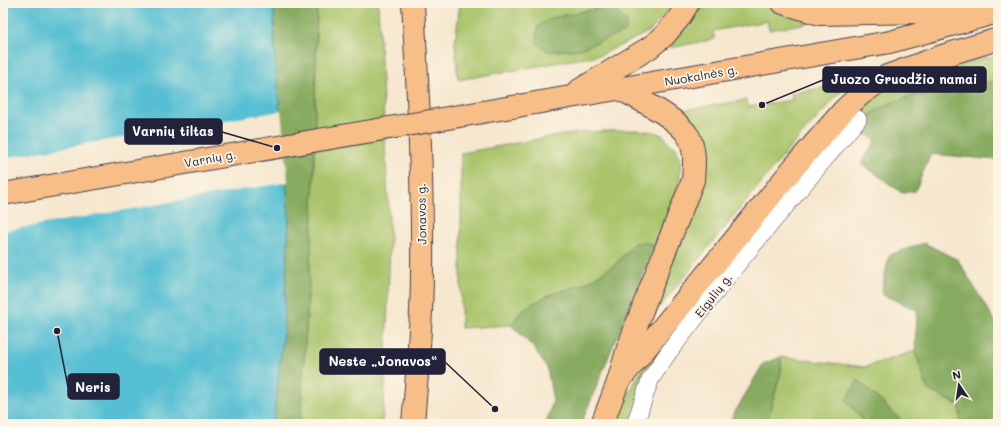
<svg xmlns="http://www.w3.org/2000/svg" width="1001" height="427" font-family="Mali,sans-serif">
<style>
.green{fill:#a9c46a;stroke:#667352;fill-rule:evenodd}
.forest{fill:#86aa5e;stroke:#54664c}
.water{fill:#56bfd3;stroke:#3c7087}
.pier{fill:#f6e7ce}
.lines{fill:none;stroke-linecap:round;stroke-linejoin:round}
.minor-casing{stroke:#424051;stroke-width:18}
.primary-casing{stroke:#424051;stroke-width:24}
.minor{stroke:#fff;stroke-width:17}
.primary{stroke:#f7be87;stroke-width:22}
.primary-bridge-casing{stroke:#424051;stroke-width:24;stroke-linecap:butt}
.primary-bridge{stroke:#f7be87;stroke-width:22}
.labels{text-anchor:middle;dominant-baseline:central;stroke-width:3.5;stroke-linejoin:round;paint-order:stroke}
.street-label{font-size:12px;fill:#22223b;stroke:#fcf5e5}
.leader{fill:none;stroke:#22223b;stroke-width:1.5}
.callout-dot{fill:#22223b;stroke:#fcf5e5;stroke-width:1.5}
.callout{fill:#22223b;stroke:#22223b;stroke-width:1.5}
.callout-label{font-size:13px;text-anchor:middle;font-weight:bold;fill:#fff}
</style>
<rect width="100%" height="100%" fill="#fcf5e5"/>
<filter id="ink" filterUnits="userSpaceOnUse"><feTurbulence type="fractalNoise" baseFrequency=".025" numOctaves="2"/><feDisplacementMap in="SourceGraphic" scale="8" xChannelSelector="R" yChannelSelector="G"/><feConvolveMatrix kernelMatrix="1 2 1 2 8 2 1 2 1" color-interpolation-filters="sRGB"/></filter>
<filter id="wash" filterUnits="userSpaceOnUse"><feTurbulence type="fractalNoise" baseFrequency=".012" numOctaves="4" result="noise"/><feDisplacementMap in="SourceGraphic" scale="16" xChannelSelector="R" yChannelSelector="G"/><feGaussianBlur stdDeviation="0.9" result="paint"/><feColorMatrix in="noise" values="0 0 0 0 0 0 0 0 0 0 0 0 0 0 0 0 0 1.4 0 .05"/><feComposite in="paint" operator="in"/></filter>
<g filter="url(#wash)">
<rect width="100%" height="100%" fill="#f6e7ce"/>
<path class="green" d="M317 3H378L390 240 385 389 382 424H300L313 217Z
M460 3H672L666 13 650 31 601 55 458 80 455 43ZM594 9 615 10 552 18Z
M700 3H765L777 9 807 20 808 23 769 30 767 21 713 31 715 39 670 48 667 44 696 12Z
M998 56V81L933 91 857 127 843 119 892 82 954 63Z
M849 83 787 151 645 325 700 186 678 111 746 100 748 107 792 100V93Z
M627 130C639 130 651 130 662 135 668 139 667 145 676 147 677 152 680 157 680 162 684 185 663 225 654 246L645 242 634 243 616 264 586 283 547 296 523 309 511 325 461 328V153L556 136 584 132Z
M781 195 627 424H615L634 383 657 346Z
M915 351 928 390 959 405 961 424H905L858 380 847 400 866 424H766L781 372V357L865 367Z"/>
<path class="forest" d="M274 3H317L313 217 300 424H273L283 336 289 216 275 59Z
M594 9 615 10 627 22 625 32 580 49 549 52 536 42 538 26 552 18Z
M998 81V160L931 154 915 191 902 193 861 163 876 141 857 127C862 123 867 117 873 113 903 91 962 86 998 81Z
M645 242 654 246 581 424H546L553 400 547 368 533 347 511 325 523 309 547 296 586 283 616 264 634 243Z
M924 243 958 260 998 327V424H961L959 405 928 390 915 351 917 310 881 294 889 255Z
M781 357V372L766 424H728L763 364Z
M858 380 905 424H866L846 400Z"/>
<path class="water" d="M3 3H274L275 59 289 216 283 336 273 424H3Z"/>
<path class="pier" d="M281 111 288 182 3 231V158Z"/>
</g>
<g filter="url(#ink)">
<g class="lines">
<g class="minor-casing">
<path id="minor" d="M635 424 650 380 668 353 739 262 858 119"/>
</g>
<g class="primary-casing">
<path id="primary" d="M783 3 820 14 973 11
M578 91 649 48 664 36 679 18 688 3
M512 107 890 42 998 12
M618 382 795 166 844 110 860 95 887 76 939 57 998 39
M413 424C417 374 422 323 422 273 423 183 418 93 413 3
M602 424 618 382 627 351 645 302 693 180C694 166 696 151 689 137 678 118 640 100 620 89"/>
</g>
<use href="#minor" class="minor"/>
<use href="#primary" class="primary"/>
<g class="primary-bridge-casing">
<path id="primary-bridge" d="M3 194 512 107"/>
</g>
<use href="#primary-bridge" class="primary-bridge"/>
</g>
</g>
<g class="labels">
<g class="street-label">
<text transform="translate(701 75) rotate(-10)">Nuokalnės g.</text>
<text transform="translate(210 158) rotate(-10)">Varnių g.</text>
<text transform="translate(421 214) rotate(-91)">Jonavos g.</text>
<text transform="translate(713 295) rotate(-52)">Eigulių g.</text>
</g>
</g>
<path class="leader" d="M762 105L823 80M277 148L222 132M495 409L445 362M57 331L68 387"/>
<g class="callout-dot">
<circle cx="762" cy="105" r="4"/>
<circle cx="277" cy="148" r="4"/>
<circle cx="495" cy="409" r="4"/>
<circle cx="57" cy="331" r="4"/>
</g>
<g class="callout">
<rect x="823" y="67" width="163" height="25" rx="4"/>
<rect x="125" y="119" width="97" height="25" rx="4"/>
<rect x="320" y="349" width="125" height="25" rx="4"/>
<rect x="68" y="374" width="51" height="25" rx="4"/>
</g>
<g class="callout-label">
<text x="904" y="84">Juozo Gruodžio namai</text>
<text x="173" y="136">Varnių tiltas</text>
<text x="383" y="366">Neste „Jonavos“</text>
<text x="93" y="392">Neris</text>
</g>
<rect width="1001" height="427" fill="none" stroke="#fcf5e5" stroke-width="16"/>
<g transform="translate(959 385) rotate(347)" stroke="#fcf5e5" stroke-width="3" paint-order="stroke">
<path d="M0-3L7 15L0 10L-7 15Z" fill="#22223b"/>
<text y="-6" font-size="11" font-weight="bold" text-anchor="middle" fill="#22223b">N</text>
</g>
</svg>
